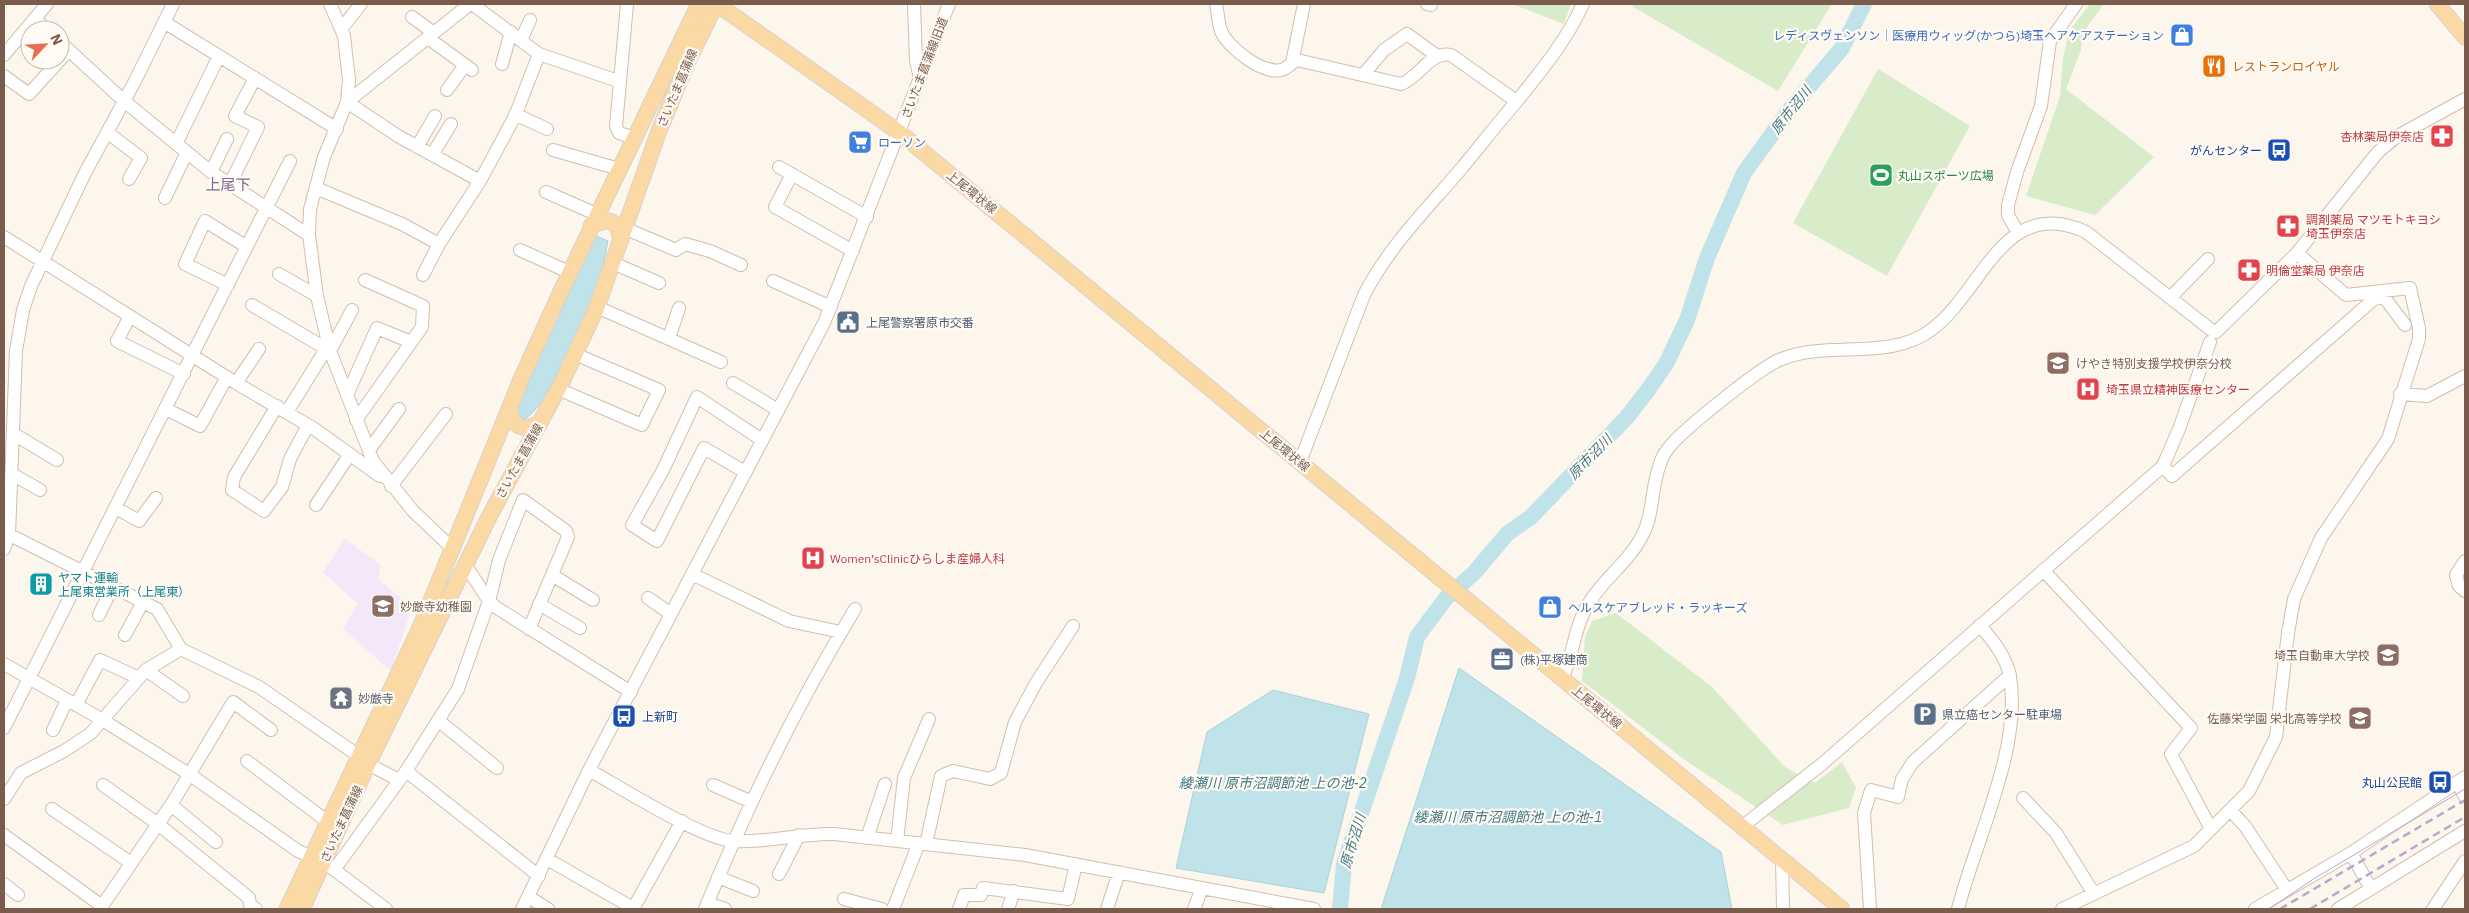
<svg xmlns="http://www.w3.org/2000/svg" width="2469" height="913" font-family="'IBM Plex Sans','Noto Sans JP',sans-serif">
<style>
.education{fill:#f3e8fa}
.green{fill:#d8ecc9}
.water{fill:#bfe3e8;stroke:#a5d3da}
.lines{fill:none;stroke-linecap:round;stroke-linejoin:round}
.river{stroke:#bfe3e8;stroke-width:16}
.minor-casing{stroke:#d1beb0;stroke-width:14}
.major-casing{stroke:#dad1cd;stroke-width:17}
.minor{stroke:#fff;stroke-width:12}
.major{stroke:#fbd9a5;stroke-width:15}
.tram{stroke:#b9a8c9;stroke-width:1}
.rail{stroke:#b9a8c9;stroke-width:2.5;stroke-dasharray:8 5;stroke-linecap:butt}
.labels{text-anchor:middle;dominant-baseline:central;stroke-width:4.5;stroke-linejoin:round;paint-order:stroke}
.shop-label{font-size:12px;fill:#366cbe;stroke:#fffaf3;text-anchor:start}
.food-label{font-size:12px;fill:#c56008;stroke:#fffaf3;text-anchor:start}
.street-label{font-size:12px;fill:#7a5c4d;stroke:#fffaf3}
.health-label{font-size:12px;fill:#be3a42;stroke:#fffaf3;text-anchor:start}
.transit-label{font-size:12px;fill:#164399;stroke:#fffaf3;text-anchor:end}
.leisure-label{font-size:12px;fill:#27864d;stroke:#fffaf3;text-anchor:start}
.service-label{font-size:12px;fill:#4e5e75;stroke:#fffaf3;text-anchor:start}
.education-label{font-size:12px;fill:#785e54;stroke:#fffaf3;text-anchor:start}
.culture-label{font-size:12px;fill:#0d838f;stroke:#fffaf3;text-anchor:start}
.worship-label{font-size:12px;fill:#5b616d;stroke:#fffaf3;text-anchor:start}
.water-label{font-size:14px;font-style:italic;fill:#437c86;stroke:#fffaf3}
.quarter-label{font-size:15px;fill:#846695;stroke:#fffaf3}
</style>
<rect width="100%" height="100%" fill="#fdf6ec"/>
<path class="education" d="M345 539 381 565 378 579 412 607 391 671 343 629 358 604 323 572Z"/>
<path class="green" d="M1512 4H1571L1564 24Z
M1628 4H1832L1778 91Z
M2090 4H2104L2082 34 2081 50 2066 89 2154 157 2095 215 2026 196 2060 96 2063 58 2069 31Z
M1878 69 1970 126 1887 276 1793 223Z
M1616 613 1712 687 1785 767 1815 783 1842 762 1856 788 1849 808 1783 825 1685 760 1582 681 1585 637 1592 621Z"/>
<path class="water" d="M594 235 608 241C605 255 603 271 598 285 590 308 543 419 522 419L515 409Z
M1459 668 1721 852 1732 909H1381Z
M1273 690 1369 714 1324 893 1176 868 1207 732Z"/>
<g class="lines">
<path class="river" d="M1340 909 1344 864 1407 678 1417 637 1446 598 1474 573 1507 534 1531 517 1627 417 1648 390 1666 364 1687 320 1707 258 1744 173 1791 108 1842 48 1864 4"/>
<g class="minor-casing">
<path id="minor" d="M330 4 344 36 349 80 347 102 324 157 310 209 309 235 317 296 330 351 373 461 413 511 453 549
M472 4 539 54 618 81
M627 4 616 126 619 133 635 138
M914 4 916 61 920 78
M1216 4C1218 12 1218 23 1221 31 1228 48 1265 77 1284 69 1288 67 1293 62 1297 60L1401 84C1419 78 1431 50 1451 55L1516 101
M1427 4 1431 5
M412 17 434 33
M35 19 47 30
M164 22 337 129
M342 28 361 4
M428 38 472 70
M521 40 530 20
M60 42 124 101 211 172 309 235
M4 55 47 4
M1292 63 1304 4
M502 64 511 32
M1363 75 1384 50 1407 34 1437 56
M4 76 29 94 69 50
M447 90 465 65
M347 102 398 136 480 181 515 116 539 54
M347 102 470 4
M515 114 547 129
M107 132 141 158 129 179
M176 144 219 56
M417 147 435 116
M553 150 619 169
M432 155 451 124
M779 167 867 217
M211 172 227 139
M792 174 775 207 853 251
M230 184 258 127 235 116 255 78
M316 188 402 224 439 244 423 275
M546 192 596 214
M165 198 187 152
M624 228 676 250 685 244 710 251 741 265
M2018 233 2008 215V205L2017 172 2041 106 2050 41 2076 4
M4 237 236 383 313 428 380 476
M439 244 480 181
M520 250 569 272
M613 263 659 283
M279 274 317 296
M773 281 831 307
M228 285 185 264 205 221 247 247
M2170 298 2208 259
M252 305 330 351 352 310
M597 307 721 362
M130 316 117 341 184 374
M669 338 679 308
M236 383 259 349
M733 383 778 410
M558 389 642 425 659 390 575 354
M2400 394 2427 396 2465 376
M347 395 377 328 411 342
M277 406 234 477 232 490 264 511 282 487 290 459 308 425
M166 409 200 426 227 377
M287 412 326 349
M356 420 422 327 423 306 365 280
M14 434 57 460
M369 450 399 409
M1300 462 1364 295C1390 245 1426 210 1461 169 1480 146 1498 123 1517 101 1541 71 1567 40 1583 4
M2163 466 2172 476 2374 299 2384 297 2405 325
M745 472 704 448 657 541 632 525 663 470 697 397 762 440
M12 474 40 490
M391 486 446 414
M316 505 350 454
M116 508 139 521 156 498
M4 532 157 609 181 649
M4 549 9 535 16 351 23 310 31 286 85 173 135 81 173 4
M2465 561 2456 575 2459 586 2465 591
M466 566 489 601 497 608 631 692
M2043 570 2191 728 2171 754 2211 829
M692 574 789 621 841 632
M552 575 593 600
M648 598 671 614
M539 604 580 628
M99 615 113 586
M125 635 143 602
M4 664 101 719 189 774 298 851 324 862 386 909
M146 670 183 696
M1562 679C1574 654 1574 626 1589 603 1604 578 1630 561 1643 534 1654 513 1651 487 1660 464 1661 460 1664 454 1667 450 1679 432 1759 369 1779 360 1827 339 1888 362 1931 330 1983 292 2003 194 2086 232L2214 332H2216L2297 253 2378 152 2396 137 2465 99
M76 705 100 660 139 678
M439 721 497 768
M4 728 290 161
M53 730 67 700
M247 761 328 822
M368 764 399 780
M589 770C620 787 703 840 734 841 767 843 801 833 834 834L1025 855 1314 909
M406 771 539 876
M2457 782 2465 797
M103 785 158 824 249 898 250 905 256 909
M713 785 752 802
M2023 798 2056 833 2094 894
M4 799 21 773 64 751 90 734 146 670 181 649 259 687 359 756
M171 805 216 842
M52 809 131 863
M2230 810 2245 826 2287 890
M1743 826 1822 764 2163 466 2179 429 2210 342
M4 835 102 906
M867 838 885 784
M897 841 904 778 929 719
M926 844 941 776 953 771 990 779 1001 773 1015 722 1036 683 1073 626
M2351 853 2371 889
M1782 858 1783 909
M547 859 633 908
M334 870 406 771 458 689 489 601 499 560 523 500 566 531 568 537 529 629
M779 874 799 835
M718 877 753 891
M4 884 18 895
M529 897 548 909
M844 899 882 909
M707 903 725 909
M100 909 171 805 233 702 271 730
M522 909 589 770 824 323 949 4
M633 909 682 821
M705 909C747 806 797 705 855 609
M893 909 919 843
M959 909 964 895H981L983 888 1068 899 1076 864
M1008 909 1014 891
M1107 909 1119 872
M1194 909 1202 888
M1870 909 1864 813 1871 790 1898 797 1902 779 1913 762 2010 675
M1958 909C1976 838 2022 749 2010 677 2007 657 1992 640 1980 625
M2062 909 2194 846 2249 791 2276 737 2288 633 2294 599 2321 538 2388 439 2419 339V328L2410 288 2346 295 2297 253
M2255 909 2351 853 2465 777
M2338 909 2465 831
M2433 909 2465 861"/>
</g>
<g class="major-casing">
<path id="major" d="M717 4 900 133 1842 909
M2437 4 2465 37
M591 226C609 218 616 218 621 239
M509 411C516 430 524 430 540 423
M287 909 420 628 522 377 562 289 699 4
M302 909 368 764 489 517 564 378 597 307 659 131 687 63 716 4"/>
</g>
<use href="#minor" class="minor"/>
<use href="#major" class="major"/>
<path class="tram" d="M2269 909 2315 878 2465 789"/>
<path class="rail" d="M2280 909 2465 800
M2310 909 2465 817"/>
</g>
<defs>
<g id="shop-square" transform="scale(1.25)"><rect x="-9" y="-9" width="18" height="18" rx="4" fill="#3f7fe0" stroke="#fffaf3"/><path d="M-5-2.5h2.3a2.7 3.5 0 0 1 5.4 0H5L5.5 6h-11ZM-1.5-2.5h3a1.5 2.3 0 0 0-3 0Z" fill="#fff"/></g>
<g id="restaurant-square" transform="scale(1.25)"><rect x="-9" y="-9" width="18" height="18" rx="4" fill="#e8710a" stroke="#fffaf3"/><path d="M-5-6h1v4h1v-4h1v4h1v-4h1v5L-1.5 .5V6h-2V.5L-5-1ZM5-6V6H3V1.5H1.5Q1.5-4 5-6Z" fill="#fff"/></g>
<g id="pharmacy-square" transform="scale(1.25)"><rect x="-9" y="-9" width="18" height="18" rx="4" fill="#e0444e" stroke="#fffaf3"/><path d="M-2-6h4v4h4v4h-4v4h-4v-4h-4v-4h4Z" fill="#fff"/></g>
<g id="supermarket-square" transform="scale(1.25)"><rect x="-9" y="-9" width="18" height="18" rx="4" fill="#3f7fe0" stroke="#fffaf3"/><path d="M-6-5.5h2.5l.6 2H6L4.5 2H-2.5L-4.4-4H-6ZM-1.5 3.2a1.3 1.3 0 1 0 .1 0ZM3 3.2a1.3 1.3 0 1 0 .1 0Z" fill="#fff"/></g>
<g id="bus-square" transform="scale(1.25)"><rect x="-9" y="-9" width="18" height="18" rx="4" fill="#1a4fb4" stroke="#fffaf3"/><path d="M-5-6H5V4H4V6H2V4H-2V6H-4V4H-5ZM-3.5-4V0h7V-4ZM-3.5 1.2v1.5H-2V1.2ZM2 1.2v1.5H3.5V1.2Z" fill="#fff"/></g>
<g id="stadium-square" transform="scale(1.25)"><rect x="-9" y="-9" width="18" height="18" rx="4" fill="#2e9e5b" stroke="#fffaf3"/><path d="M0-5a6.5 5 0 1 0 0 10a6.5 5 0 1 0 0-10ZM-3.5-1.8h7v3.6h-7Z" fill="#fff"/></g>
<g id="civic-square" transform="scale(1.25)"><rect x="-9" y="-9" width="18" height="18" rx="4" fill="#5c6f8a" stroke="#fffaf3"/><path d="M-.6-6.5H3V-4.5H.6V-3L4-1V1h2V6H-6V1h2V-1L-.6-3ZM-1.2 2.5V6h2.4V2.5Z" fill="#fff"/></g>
<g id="school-square" transform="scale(1.25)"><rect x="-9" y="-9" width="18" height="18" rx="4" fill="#8d6e63" stroke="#fffaf3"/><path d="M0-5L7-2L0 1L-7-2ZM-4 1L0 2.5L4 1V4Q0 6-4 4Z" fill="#fff"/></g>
<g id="hospital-square" transform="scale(1.25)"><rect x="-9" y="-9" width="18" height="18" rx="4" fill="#e0444e" stroke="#fffaf3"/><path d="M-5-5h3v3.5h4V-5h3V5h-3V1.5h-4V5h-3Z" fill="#fff"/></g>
<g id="building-square" transform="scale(1.25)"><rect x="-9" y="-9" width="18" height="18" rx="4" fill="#0f9aa8" stroke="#fffaf3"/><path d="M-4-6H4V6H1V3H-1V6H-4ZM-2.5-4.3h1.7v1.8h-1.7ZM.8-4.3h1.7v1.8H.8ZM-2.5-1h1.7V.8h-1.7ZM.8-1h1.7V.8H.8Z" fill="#fff"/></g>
<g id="university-square" transform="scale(1.25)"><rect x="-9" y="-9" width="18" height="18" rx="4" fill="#8d6e63" stroke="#fffaf3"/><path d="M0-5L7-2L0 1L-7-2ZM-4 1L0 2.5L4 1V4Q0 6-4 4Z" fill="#fff"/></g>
<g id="office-square" transform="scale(1.25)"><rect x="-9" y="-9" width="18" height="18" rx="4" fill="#5c6f8a" stroke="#fffaf3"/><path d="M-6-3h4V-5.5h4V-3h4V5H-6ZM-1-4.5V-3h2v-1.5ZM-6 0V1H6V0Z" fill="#fff"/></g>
<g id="temple-square" transform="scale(1.25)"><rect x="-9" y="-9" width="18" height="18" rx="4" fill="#6b7280" stroke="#fffaf3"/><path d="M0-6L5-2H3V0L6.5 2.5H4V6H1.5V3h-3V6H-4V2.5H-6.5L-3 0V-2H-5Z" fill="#fff"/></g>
<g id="parking-square" transform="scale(1.25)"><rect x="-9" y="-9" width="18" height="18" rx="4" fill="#5c6f8a" stroke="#fffaf3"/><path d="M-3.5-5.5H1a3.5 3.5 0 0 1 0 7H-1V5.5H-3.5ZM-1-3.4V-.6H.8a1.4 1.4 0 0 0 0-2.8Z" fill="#fff"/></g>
</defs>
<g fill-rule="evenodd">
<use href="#shop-square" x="2182" y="35"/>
<use href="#restaurant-square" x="2214" y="66"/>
<use href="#pharmacy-square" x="2442" y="136"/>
<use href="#supermarket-square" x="860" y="142"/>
<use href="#bus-square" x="2279" y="150"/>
<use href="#stadium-square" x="1881" y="175"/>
<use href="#pharmacy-square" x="2288" y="226"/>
<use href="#pharmacy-square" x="2249" y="270"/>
<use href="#civic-square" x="848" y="322"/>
<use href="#school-square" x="2058" y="363"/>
<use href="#hospital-square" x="2088" y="389"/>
<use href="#hospital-square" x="813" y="558"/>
<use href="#building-square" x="41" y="584"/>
<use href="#school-square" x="383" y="606"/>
<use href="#shop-square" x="1550" y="607"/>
<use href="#university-square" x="2388" y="655"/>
<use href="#office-square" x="1502" y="659"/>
<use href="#temple-square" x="341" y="698"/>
<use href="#parking-square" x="1925" y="714"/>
<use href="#bus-square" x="624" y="716"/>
<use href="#school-square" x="2360" y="718"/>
<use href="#bus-square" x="2440" y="782"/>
</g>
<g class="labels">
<g class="shop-label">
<text x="2164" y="35" text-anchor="end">レディスヴェンソン｜医療用ウィッグ(かつら)埼玉ヘアケアステーション</text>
<text x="878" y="142">ローソン</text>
<text x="1568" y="607">ヘルスケアブレッド・ラッキーズ</text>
</g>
<g class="food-label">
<text x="2232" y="66">レストランロイヤル</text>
</g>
<g class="street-label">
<text transform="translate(924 68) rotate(-69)">さいたま菖蒲線旧道</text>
<text transform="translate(677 88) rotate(-67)">さいたま菖蒲線</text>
<text transform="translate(972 192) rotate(39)">上尾環状線</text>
<text transform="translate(1285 450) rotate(39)">上尾環状線</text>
<text transform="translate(519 461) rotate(-61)">さいたま菖蒲線</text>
<text transform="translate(1597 707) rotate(39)">上尾環状線</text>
<text transform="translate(341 824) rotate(-65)">さいたま菖蒲線</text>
</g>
<g class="health-label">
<text x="2424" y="136" text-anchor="end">杏林薬局伊奈店</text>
<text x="2306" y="219">調剤薬局 マツモトキヨシ<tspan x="2306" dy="14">埼玉伊奈店</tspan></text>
<text x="2266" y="270">明倫堂薬局 伊奈店</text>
<text x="2106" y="389">埼玉県立精神医療センター</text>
<text x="830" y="558">Women’sClinicひらしま産婦人科</text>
</g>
<g class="transit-label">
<text x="2262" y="150">がんセンター</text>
<text x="642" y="716" text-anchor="start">上新町</text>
<text x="2422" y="782">丸山公民館</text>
</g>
<g class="leisure-label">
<text x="1898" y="175">丸山スポーツ広場</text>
</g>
<g class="service-label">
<text x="866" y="322">上尾警察署原市交番</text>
<text x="1520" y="659">(株)平塚建商</text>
<text x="1942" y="714">県立癌センター駐車場</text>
</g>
<g class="education-label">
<text x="2076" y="363">けやき特別支援学校伊奈分校</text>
<text x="400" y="606">妙厳寺幼稚園</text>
<text x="2370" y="655" text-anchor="end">埼玉自動車大学校</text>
<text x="2342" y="718" text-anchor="end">佐藤栄学園 栄北高等学校</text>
</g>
<g class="culture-label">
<text x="58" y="577">ヤマト運輸<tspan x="58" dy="14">上尾東営業所（上尾東）</tspan></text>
</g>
<g class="worship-label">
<text x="358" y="698">妙厳寺</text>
</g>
<g class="water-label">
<text transform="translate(1791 110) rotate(-52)">原市沼川</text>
<text transform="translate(1590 457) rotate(-46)">原市沼川</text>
<text x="1273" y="783">綾瀬川 原市沼調節池 上の池-2</text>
<text x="1508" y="817">綾瀬川 原市沼調節池 上の池-1</text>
<text transform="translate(1353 841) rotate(-73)">原市沼川</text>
</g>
<g class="quarter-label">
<text x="228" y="184">上尾下</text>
</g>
</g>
<rect width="2469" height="913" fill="none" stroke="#7a5c4d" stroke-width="10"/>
<g transform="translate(45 45) rotate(65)"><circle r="24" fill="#fffaf3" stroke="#cabbb1"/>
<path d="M0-4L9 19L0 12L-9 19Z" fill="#e76f51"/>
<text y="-8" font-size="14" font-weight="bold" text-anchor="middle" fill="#7a5c4d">N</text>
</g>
</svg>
